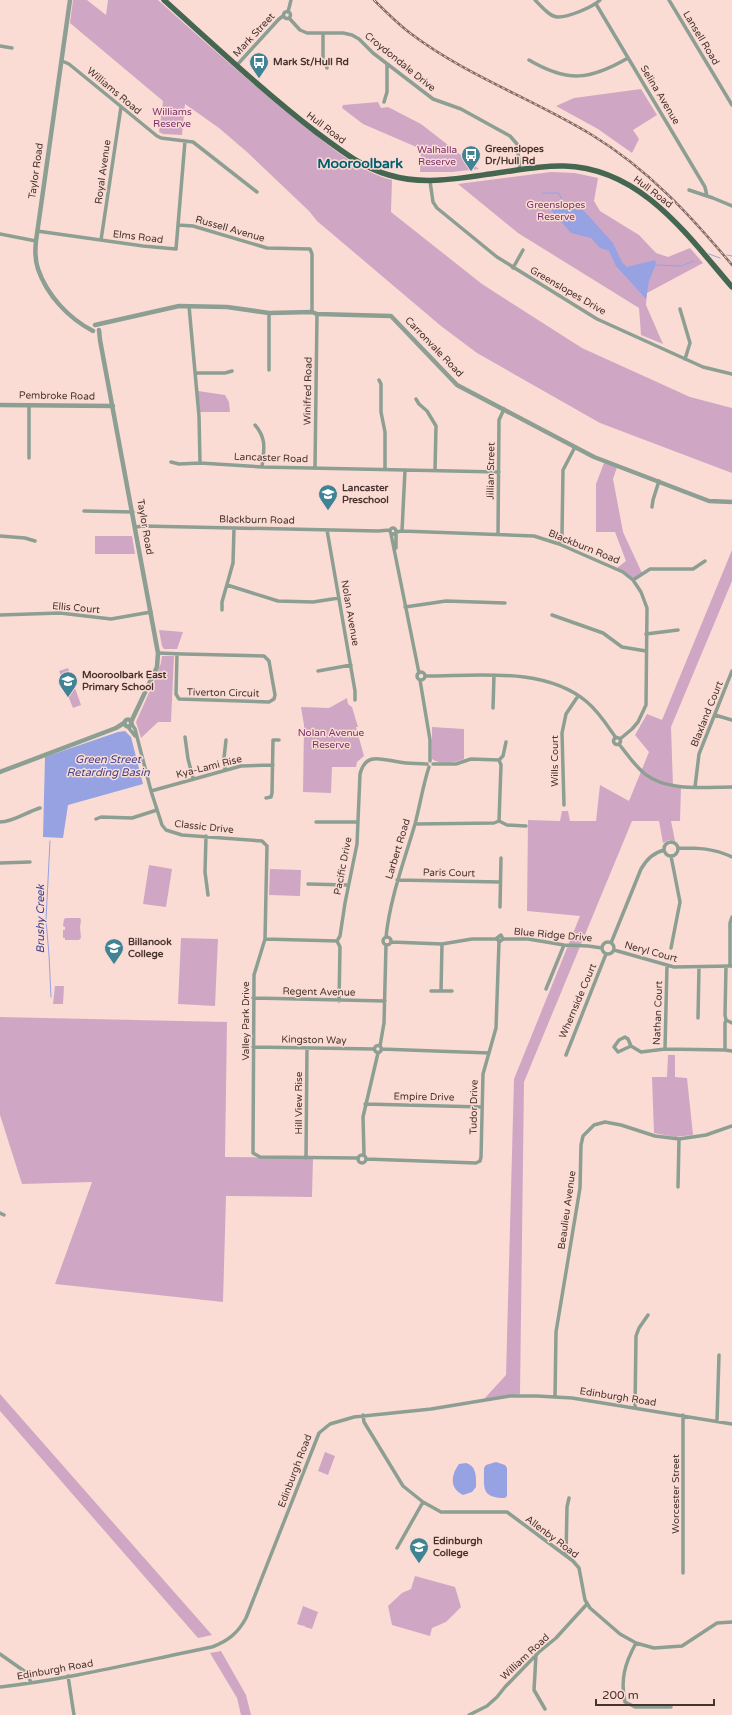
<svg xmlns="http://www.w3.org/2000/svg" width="732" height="1715" font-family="'Varela Round',sans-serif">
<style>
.green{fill:#cfa7c5}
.water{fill:#96a2e2}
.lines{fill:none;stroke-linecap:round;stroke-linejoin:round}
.stream{stroke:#96a2e2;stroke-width:1}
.minor{stroke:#8d9f93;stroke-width:3.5}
.tertiary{stroke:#8d9f93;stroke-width:4.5}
.primary{stroke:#456651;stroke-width:5.5}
.rail-casing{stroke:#836c66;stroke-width:2.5}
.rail{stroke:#fbdcd4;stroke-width:1;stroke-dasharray:3;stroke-linecap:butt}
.labels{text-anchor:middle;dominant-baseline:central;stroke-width:3;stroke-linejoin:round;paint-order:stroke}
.street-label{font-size:10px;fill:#48342f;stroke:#fbdcd4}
.poi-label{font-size:10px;font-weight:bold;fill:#48342f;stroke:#fbdcd4;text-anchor:start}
.park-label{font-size:10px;fill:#79316b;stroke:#fbdcd4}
.water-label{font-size:11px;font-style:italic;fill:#3b428e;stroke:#fbdcd4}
.district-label{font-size:14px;font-weight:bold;fill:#006071;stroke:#fbdcd4}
</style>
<rect width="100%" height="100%" fill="#fbdcd4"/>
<path class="green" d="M73 0H87L106 15 108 0H158C206 43 254 86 304 126 331 147 358 171 392 180L391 212 482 284 582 348 690 397 732 408V473L600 423 477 353 441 326 317 221 309 211 247 152 219 128 185 104 182 135 163 134 159 132 163 101 70 23Z
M641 89 657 115 633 130 639 139 632 153 598 129 556 106 574 98Z
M378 102 381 108 388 107 421 124 479 169 452 172H420L421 149 363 124 342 108 343 105Z
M551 172 575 173 598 178 594 201 600 211 639 235 656 253 668 257 690 248 703 263 647 293 646 305 663 344 641 335 639 308 518 233 458 184Z
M198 391 225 395 229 402 230 412H200Z
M604 463 617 467 613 479 623 532 642 573 633 580 617 568 626 561 615 532H596V484Z
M95 536H132L135 554H95Z
M732 550V581L671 727 673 786 681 787 680 821H671L675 841 669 840 663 843 659 821H632L524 1082 520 1394 484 1399 506 1375 514 1079 580 916 527 911 528 820 560 821 562 811H568L570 821H596L600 785 629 801 649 752 635 735 647 714 662 720Z
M159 630 183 632 177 649H164L162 646Z
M162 656H174L171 722H158L141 738 136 722 156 677 161 663Z
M68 668 74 686 66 689 59 671Z
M75 688 81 705 73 708 66 691Z
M347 698 348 704 352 707 358 727H356L364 756 357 762 356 767H332L331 793 303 792 304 725 301 707 329 708Z
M432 727 464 729V759C455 763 440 765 432 759Z
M149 865 172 869 166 907 143 904Z
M270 869 301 870 300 896 269 895Z
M66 918H80L81 920 80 927 81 938 79 940H65V938H63V930H65V927L63 926 64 919Z
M181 938 218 939 215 1006 178 1004Z
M55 986H64L63 1004H53Z
M0 1017 227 1022 225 1157 313 1158 312 1197 226 1196 223 1302 55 1284 92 1182 22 1184 0 1115Z
M668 1055H675V1077L687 1078 693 1135 675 1137 654 1133 652 1077H667Z
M0 1394 212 1635 198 1638 0 1411Z
M325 1452 335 1456 328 1475 318 1471Z
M415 1576 455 1587 461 1607 446 1622 432 1628 430 1636 392 1625 388 1606 402 1593 411 1589Z
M303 1606 318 1612 312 1629 305 1627 304 1625 303 1626 297 1624Z
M221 1651 246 1695 251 1715H241L237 1698 210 1653Z"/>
<path class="water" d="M576 202 613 243 622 262 627 267 655 260 656 264 649 281 646 299 616 266 609 251 600 248 591 238 571 233 552 211 553 204Z
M125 731 131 737 143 784 68 805 63 838 43 837 45 757 118 732Z
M496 1462 505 1465 507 1468V1496L505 1498C481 1498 484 1488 484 1468L486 1465Z
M466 1463C477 1466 476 1477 476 1487L472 1492 463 1495C449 1488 451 1475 459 1464Z"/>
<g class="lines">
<path class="stream" d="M543 193H559L563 203
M709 254 720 258
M727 255 732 256
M656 265 681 266 694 261
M50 841 46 920 49 955 51 997"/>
<path class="minor" d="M535 0C541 6 549 16 557 17 567 18 593 7 600 0
M669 0 732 105
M596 4 705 187 707 196
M283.5 15a3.5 3.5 0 1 1 7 0a3.5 3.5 0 1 1-7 0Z
M288 12 291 0
M289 18 300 30 307 33H343L352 35 359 39 373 53 433 99 461 109 510 136 517 144 520 170
M323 33V59L327 68
M0 46 12 48
M529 60C568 83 590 80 628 58
M62 61 69 64 157 136 161 138 193 142 257 192
M237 65 279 19 283 16
M384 102 387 92V64
M430 181 433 202 437 208 497 257 597 319 703 367 732 374
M689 190 713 198 732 206
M178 225 193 226 267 248 310 249 312 254V312
M37 231 143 246 176 249 185 141
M0 234 36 241
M101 240 121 107
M513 268 523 250
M189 306 199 416 200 463 262 467 499 472
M680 309 690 343 685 359
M269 370V313
M196 373H225L232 371
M379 380 381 384V412L385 432V469
M416 399 419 404 427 411 436 426 435 470
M255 425C267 439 264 449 262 467
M29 458V405
M171 462 179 464 200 463
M315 468 317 314
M652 507 653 500 659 481
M84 511 133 512
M136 527 143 526 378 531 390 530
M390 531a3 3 0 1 1 6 0a3 3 0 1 1-6 0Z
M327 530 355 691V700
M402 531 405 470
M396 532 402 531 534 536 559 544 623 572 633 580 641 592 647 608 646 705 638 722 632 729 620 739
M396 533V548
M391 534 419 673
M498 535 499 420 504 409
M0 536 25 538 35 541
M559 544 562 535 563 470 575 447
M633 580 650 569H693L705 561
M227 585 278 601 313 602 339 598
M405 607 446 601 505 603
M222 610V602L233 563 234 528
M0 615 60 613 111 619 151 612
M552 615 603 633 622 647 646 651
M646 634 678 630
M158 653 183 654 264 656 269 661 275 695 274 699 269 702 179 699 176 694 177 654
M318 671 351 665
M417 676a4 4 0 1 1 8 0a4 4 0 1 1-8 0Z
M425 676C476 676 545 666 587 702 599 712 607 725 616 738
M420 680 430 740V761
M493 708 494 675
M715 715 732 720
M131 723 135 729 151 791 162 825 166 830 182 835 262 841 267 846 265 939 254 975 253 1153 260 1157 358 1158
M128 727 135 736
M185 737 188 759 193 778
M613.5 741a3.5 3.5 0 1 1 7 0a3.5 3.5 0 1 1-7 0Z
M619 744C627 754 635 766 645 774 668 792 705 787 732 787
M499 760 503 756 506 742
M225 770 224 758 226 740
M695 787 699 754 732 671
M151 791 241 766 273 765
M266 798 271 797 272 793 273 740H279
M564 805 562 733 566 714 578 696
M96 819 101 817 132 818 157 810
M499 821 507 825 526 826
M0 822C14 822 26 812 40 808
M316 822H358
M415 824 494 823 499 821 501 765 499 760 471 759 456 764H433
M206 836 205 872 208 895
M664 849a7 7 0 1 1 14 0a7 7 0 1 1-14 0Z
M678 848C699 848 713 848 732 857
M0 863 30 862
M397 880 500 882
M308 884 348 885
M500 907 501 858
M383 941a4 4 0 1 1 8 0a4 4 0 1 1-8 0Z
M386 937C390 898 404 862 415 824 420 805 423 785 429 767
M265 939 337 941 340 936 345 903 357 844 360 774C366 751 382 760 399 762 408 764 418 763 427 764
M503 939 501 935 497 938 499 942 503 939H528L564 945 588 946 602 948
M337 941 340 947 339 1001
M391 942 442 944 472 939H497
M602 948a6 6 0 1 1 12 0a6 6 0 1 1-12 0Z
M611 943 641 869C647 859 653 853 664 850
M671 948 680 902 671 856
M614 950 674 967 732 966
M726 966 725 1015 726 1020 732 1023
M730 966V923L732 917
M546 989 564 945
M431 991H452
M441 991 442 944
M253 998 385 1001
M698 1018 699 967
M374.5 1049a3.5 3.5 0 1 1 7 0a3.5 3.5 0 1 1-7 0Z
M380 1046 384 1023 386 945
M631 1046 618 1052 614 1047 619 1040 625 1037 628 1039 631 1046 641 1052 665 1049 725 1050 732 1051
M253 1047 374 1049
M381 1049 489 1053
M665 1049 667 965
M725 1050V1023L726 1020
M566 1055 606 954
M365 1104 482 1107
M364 1155 363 1117 378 1053
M358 1159a4 4 0 1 1 8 0a4 4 0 1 1-8 0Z
M306 1158 307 1048
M366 1159 476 1163 480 1161 481 1157 483 1074 496 1028 499 942
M678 1187 679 1139
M0 1213 4 1215
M555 1397 556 1332 580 1188 581 1145 583 1136 594 1125 605 1122 621 1125 655 1136 679 1139 706 1135 732 1126
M635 1407 636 1336 639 1328 648 1315
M363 1415 364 1422 403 1486 423 1502 441 1512H507L573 1561 579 1568 585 1600 590 1608 620 1634 636 1643 654 1648 682 1646 717 1623 732 1622
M717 1421 719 1355
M397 1548 423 1502
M566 1556 567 1507 569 1498
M683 1573V1415
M636 1643C625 1663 620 1680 625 1702L635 1707H671
M0 1654 27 1673 31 1683
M536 1655 534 1690 545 1709
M68 1676 74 1715
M0 1687C71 1679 142 1661 212 1647 228 1641 238 1633 246 1618L319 1433 330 1424 354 1417 431 1409 510 1396H537L572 1398 732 1424
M469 1715 487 1706 497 1697 505 1687 539 1652 556 1638 587 1604"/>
<path class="tertiary" d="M70 0 36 241C35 250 35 260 38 269 47 295 68 318 93 331
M95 325 179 306 227 307 269 313 312 312 317 314 391 316 457 385 594 457 709 501 732 502
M99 330 100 340 158 653 157 667 131 722
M0 405 113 406
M124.5 723a3.5 3.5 0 1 1 7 0a3.5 3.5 0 1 1-7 0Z
M0 772 116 728 124 723"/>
<path class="primary" d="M164 0C214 45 263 91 316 132 339 149 361 167 389 175 422 185 456 179 490 174 514 171 540 165 564 166 641 168 687 235 732 287"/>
<g class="rail-casing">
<path id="rail" d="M374 0C385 11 397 23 410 33 465 75 533 99 592 135 648 169 691 216 732 265"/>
</g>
<use href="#rail" class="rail"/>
</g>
<defs>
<g id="bus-pin" transform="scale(1)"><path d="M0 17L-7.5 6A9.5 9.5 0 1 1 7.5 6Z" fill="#408394" stroke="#fbdcd4"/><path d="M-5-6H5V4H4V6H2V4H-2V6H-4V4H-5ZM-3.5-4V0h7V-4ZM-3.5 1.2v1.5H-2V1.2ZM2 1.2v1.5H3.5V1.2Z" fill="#fff"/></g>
<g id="school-pin" transform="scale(1)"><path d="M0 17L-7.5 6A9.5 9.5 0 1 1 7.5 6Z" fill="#408394" stroke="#fbdcd4"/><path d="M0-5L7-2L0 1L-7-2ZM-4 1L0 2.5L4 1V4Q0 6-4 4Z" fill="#fff"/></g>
</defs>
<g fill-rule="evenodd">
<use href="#bus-pin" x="259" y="62"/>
<use href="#bus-pin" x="471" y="155"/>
<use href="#school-pin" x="328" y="494"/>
<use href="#school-pin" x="68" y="681"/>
<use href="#school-pin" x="114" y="948"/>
<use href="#school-pin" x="419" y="1547"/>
</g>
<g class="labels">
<g class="street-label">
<text transform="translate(254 35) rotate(-47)">Mark Street</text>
<text transform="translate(701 38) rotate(59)">Lansell Road</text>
<text transform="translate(400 62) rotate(39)">Croydondale Drive</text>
<text transform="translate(114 91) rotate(40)">Williams Road</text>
<text transform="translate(660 95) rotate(59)">Selina Avenue</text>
<text transform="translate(326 128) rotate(37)">Hull Road</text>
<text transform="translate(36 171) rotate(-82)">Taylor Road</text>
<text transform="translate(103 172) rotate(-82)">Royal Avenue</text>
<text transform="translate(653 192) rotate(37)">Hull Road</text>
<text transform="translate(230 229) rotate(16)">Russell Avenue</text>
<text transform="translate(138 237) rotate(7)">Elms Road</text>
<text transform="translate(568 291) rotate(30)">Greenslopes Drive</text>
<text transform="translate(434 347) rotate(46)">Carronvale Road</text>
<text transform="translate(308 391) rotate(-89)">Winifred Road</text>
<text transform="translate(57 396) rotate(1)">Pembroke Road</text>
<text transform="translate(271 458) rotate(2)">Lancaster Road</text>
<text transform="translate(491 471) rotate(-89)">Jillian Street</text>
<text transform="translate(257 520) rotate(1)">Blackburn Road</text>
<text transform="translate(145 527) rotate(80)">Taylor Road</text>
<text transform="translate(584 547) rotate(22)">Blackburn Road</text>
<text transform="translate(76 608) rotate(5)">Ellis Court</text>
<text transform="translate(350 613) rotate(80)">Nolan Avenue</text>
<text transform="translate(223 693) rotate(1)">Tiverton Circuit</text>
<text transform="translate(707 714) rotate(-68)">Blaxland Court</text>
<text transform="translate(555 761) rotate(-90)">Wills Court</text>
<text transform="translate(209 767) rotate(-14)">Kya-Lami Rise</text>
<text transform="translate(204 827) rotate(6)">Classic Drive</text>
<text transform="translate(398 849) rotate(-73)">Larbert Road</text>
<text transform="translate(343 866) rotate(-79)">Pacific Drive</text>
<text transform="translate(449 873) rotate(1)">Paris Court</text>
<text transform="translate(553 935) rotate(5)">Blue Ridge Drive</text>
<text transform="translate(651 952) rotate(15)">Neryl Court</text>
<text transform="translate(319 992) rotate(1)">Regent Avenue</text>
<text transform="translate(578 1001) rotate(-67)">Whernside Court</text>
<text transform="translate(658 1013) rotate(-88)">Nathan Court</text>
<text transform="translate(246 1021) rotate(-90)">Valley Park Drive</text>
<text transform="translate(314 1040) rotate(1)">Kingston Way</text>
<text transform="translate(424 1097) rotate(1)">Empire Drive</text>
<text transform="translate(299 1103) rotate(-90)">Hill View Rise</text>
<text transform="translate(474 1107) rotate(-89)">Tudor Drive</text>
<text transform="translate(567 1210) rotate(-82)">Beaulieu Avenue</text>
<text transform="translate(618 1397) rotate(9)">Edinburgh Road</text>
<text transform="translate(295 1471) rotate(-69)">Edinburgh Road</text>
<text transform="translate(676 1494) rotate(-90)">Worcester Street</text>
<text transform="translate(552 1537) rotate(37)">Allenby Road</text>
<text transform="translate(525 1657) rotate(-43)">William Road</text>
<text transform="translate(55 1670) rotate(-10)">Edinburgh Road</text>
</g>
<g class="poi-label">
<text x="273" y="62">Mark St/Hull Rd</text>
<text x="485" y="149">Greenslopes<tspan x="485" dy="12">Dr/Hull Rd</tspan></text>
<text x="342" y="488">Lancaster<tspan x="342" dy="12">Preschool</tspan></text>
<text x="82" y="675">Mooroolbark East<tspan x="82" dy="12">Primary School</tspan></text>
<text x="128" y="942">Billanook<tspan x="128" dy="12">College</tspan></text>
<text x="433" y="1541">Edinburgh<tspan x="433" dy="12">College</tspan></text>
</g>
<g class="park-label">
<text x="172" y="112">Williams<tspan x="172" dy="12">Reserve</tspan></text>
<text x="437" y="150">Walhalla<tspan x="437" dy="12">Reserve</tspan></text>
<text x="556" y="205">Greenslopes<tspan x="556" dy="12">Reserve</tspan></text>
<text x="331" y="733">Nolan Avenue<tspan x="331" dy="12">Reserve</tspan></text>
</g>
<g class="water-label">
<text x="108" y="759">Green Street<tspan x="108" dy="13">Retarding Basin</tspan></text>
<text transform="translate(40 919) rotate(-90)">Brushy Creek</text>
</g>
<g class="district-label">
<text x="360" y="163">Mooroolbark</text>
</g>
</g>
<path d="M596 1699v6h118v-6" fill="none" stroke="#48342f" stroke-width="2"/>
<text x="602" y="1699" font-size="12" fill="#48342f" stroke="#fbdcd4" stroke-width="3" paint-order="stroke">200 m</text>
</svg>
